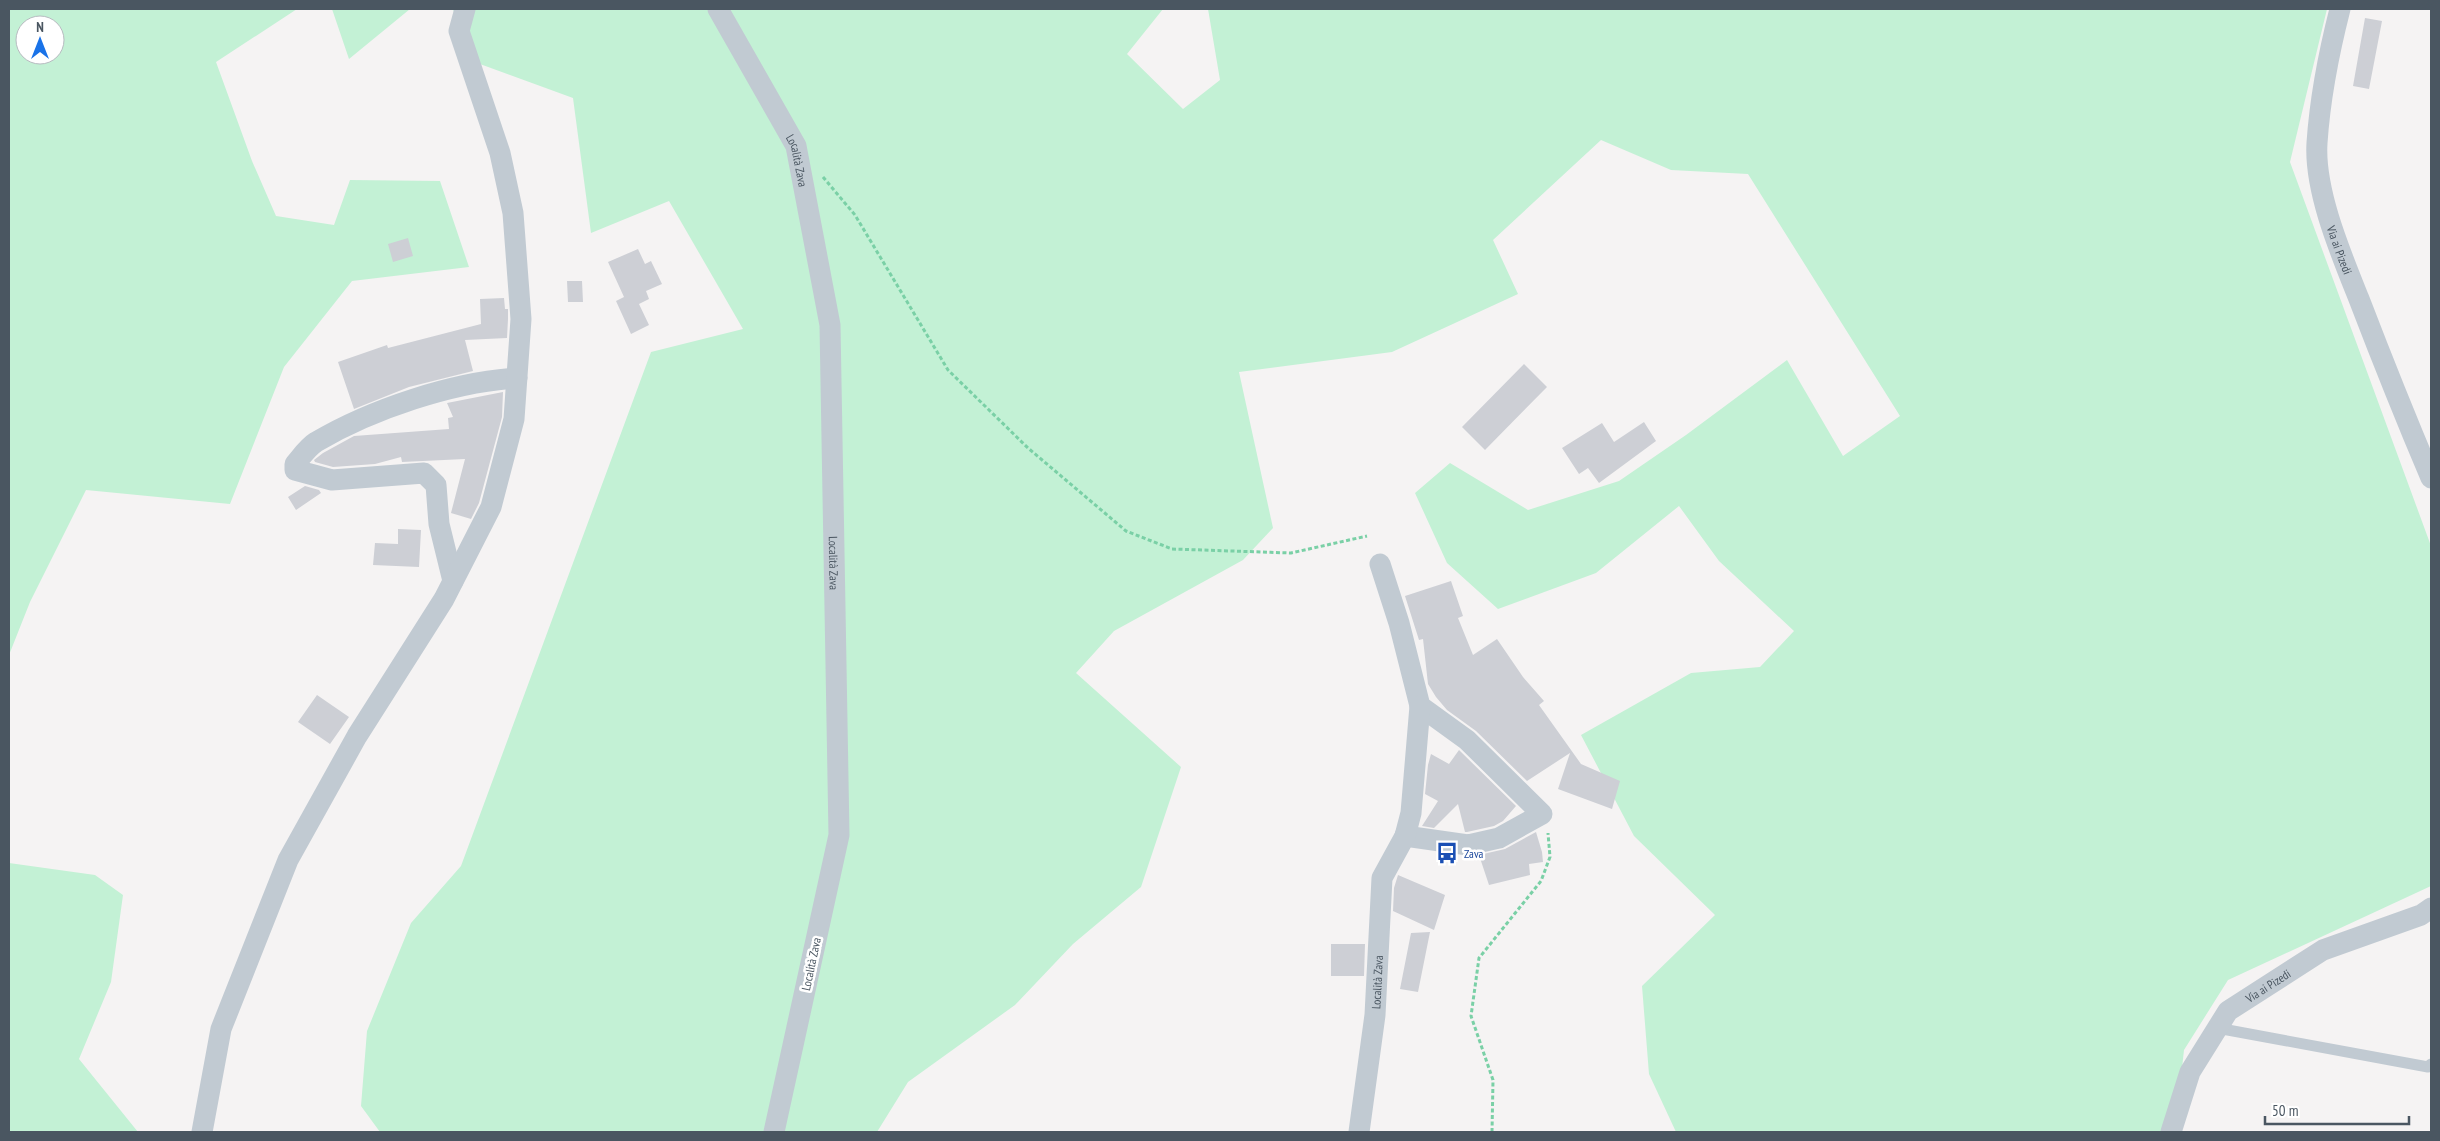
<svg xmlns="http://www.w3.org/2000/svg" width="2440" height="1141" font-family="'PT Sans Narrow',sans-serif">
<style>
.green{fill:#c3f1d5;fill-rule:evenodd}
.building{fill:#cdcfd5}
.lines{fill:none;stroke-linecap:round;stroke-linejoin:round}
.path{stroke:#7ad0a6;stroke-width:3;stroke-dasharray:4 2.5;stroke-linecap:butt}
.service{stroke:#c1cad2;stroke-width:11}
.minor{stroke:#c1cad2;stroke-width:21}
.labels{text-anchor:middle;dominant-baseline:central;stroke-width:5;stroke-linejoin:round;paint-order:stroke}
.street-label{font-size:12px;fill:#4a5661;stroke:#fff}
.transit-label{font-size:12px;fill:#164399;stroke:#fff;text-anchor:start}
</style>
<rect width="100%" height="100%" fill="#f5f3f3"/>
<path class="green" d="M9 9H297L216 62 252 161 276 216 334 225 350 180 440 181 469 267 352 281 284 367 230 504 86 490 30 602 9 655ZM25 25H55V55H25Z
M332 9H410L349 59Z
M453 9H1163L1127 54 1183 109 1220 80 1208 9H2327L2290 162 2431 546V886L2228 980 2184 1050 2175 1132H1676L1649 1074 1642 986 1715 915 1634 836 1581 735 1691 673 1760 667 1794 631 1719 561 1679 506 1596 573 1498 609 1447 563 1415 493 1450 463 1528 510 1619 481 1686 435 1787 360 1843 456 1900 416 1748 174 1671 170 1601 140 1493 240 1518 294 1392 352 1239 372 1273 528 1243 560 1114 631 1076 673 1181 767 1141 887 1073 944 1015 1005 908 1082 877 1132H380L361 1106 367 1031 411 923 461 866 651 352 743 329 669 201 591 233 573 98 469 60Z
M9 863 95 875 123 895 111 982 79 1059 138 1132H9Z"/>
<path class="building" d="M2365 18 2382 21 2369 89 2353 86Z
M408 238 413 256 393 262 388 244Z
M638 249 645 264 651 261 662 284 646 291 649 299 639 304 649 325 631 334 616 301 624 297 608 262Z
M567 281H582L583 302H568Z
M504 298 505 309H508V319L507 338 465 340 473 371 409 387 354 409 338 362 387 345 388 348 481 324 480 299Z
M1524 364 1547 387 1485 450 1462 427Z
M503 392 502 417 479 503 471 519 451 513 465 459 402 462 401 457 375 464 333 467 315 462 314 460 323 453 354 436 449 429 448 418 453 417 447 403Z
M1644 422 1656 441 1599 483 1588 468 1579 474 1562 448 1602 423 1614 442Z
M305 486 319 490 321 493 296 510 288 497Z
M398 529 421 530 419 567 373 565 375 543 398 544Z
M1451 581 1463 616 1458 618 1473 655 1497 639 1523 677 1544 701 1539 705 1581 764 1620 781 1612 809 1558 789 1570 753 1527 781 1476 731 1447 710 1436 697 1428 684 1423 639 1419 640 1405 596Z
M317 695 349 717 330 744 298 722Z
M1459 750 1516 806 1503 821 1494 826 1467 832H1465L1458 804 1434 828 1422 826 1438 801 1425 794 1428 765 1431 754 1449 764Z
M1536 832 1542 852 1543 862 1529 864 1530 875 1489 885 1479 855 1505 849Z
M1398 875 1445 895 1434 930 1393 911 1394 888Z
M1430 932 1418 992 1400 989 1411 933Z
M1331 944H1365L1364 976H1331Z"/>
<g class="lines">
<path class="path" d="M823 177 855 215 948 370 1028 448 1126 531 1172 549 1291 553 1367 536
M1492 1132 1493 1080 1471 1016 1479 958 1541 881 1550 857 1548 833"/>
<path class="service" d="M2217 1028 2428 1067 2431 1064"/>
<g class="minor">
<path id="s1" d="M718 9 796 146 830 325 839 835 774 1132"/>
<path id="s2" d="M2340 9C2329 52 2320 98 2317 143 2314 191 2341 254 2359 299 2382 359 2406 419 2431 478"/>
<path d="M1380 564 1399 623 1420 706 1467 740 1542 814 1499 838 1468 845 1405 836"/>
<path d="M453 581 439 524 436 485 424 473 332 480 295 470V464C301 457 308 447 316 442 372 409 453 382 517 378"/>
<path d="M202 1132 221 1029 288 860 357 736 444 599 491 507 514 419 521 319 513 213 500 153 459 31 465 9"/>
<path id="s3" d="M1359 1132 1375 1015 1382 878 1405 836 1411 813 1420 706"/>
<path id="s4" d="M2171 1132 2190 1072 2228 1011 2323 950 2421 915 2431 908"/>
</g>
</g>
<defs>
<g id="bus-bare" transform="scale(1.725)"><path d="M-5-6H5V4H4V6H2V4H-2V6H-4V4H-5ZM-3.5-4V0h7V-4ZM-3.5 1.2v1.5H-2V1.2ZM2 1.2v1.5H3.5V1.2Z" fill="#1a4fb4" stroke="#fff" stroke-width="2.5" paint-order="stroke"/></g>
</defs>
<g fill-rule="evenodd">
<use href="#bus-bare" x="1447" y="853"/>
</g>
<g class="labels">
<g class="street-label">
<text stroke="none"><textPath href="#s1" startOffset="172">Località Zava</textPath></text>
<text stroke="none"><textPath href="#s2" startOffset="246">Via ai Pizedi</textPath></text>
<text stroke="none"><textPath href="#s1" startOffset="578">Località Zava</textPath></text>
<text transform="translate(811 964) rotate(-78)">Località Zava</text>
<text stroke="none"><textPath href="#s3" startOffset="151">Località Zava</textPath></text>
<text stroke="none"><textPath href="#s4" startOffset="182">Via ai Pizedi</textPath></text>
</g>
<g class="transit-label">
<text x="1464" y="853">Zava</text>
</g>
</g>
<rect width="2440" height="1141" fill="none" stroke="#4a5661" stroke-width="20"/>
<g transform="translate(40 40)"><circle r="24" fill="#ffffff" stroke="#b7bbc0"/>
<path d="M0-4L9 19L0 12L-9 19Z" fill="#1a73e8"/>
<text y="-8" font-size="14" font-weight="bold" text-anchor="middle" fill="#4a5661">N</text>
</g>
<path d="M2265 1116v8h144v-8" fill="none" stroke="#4a5661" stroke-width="2.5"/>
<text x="2272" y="1116" font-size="15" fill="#4a5661" stroke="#ffffff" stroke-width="4" paint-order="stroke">50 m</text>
</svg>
